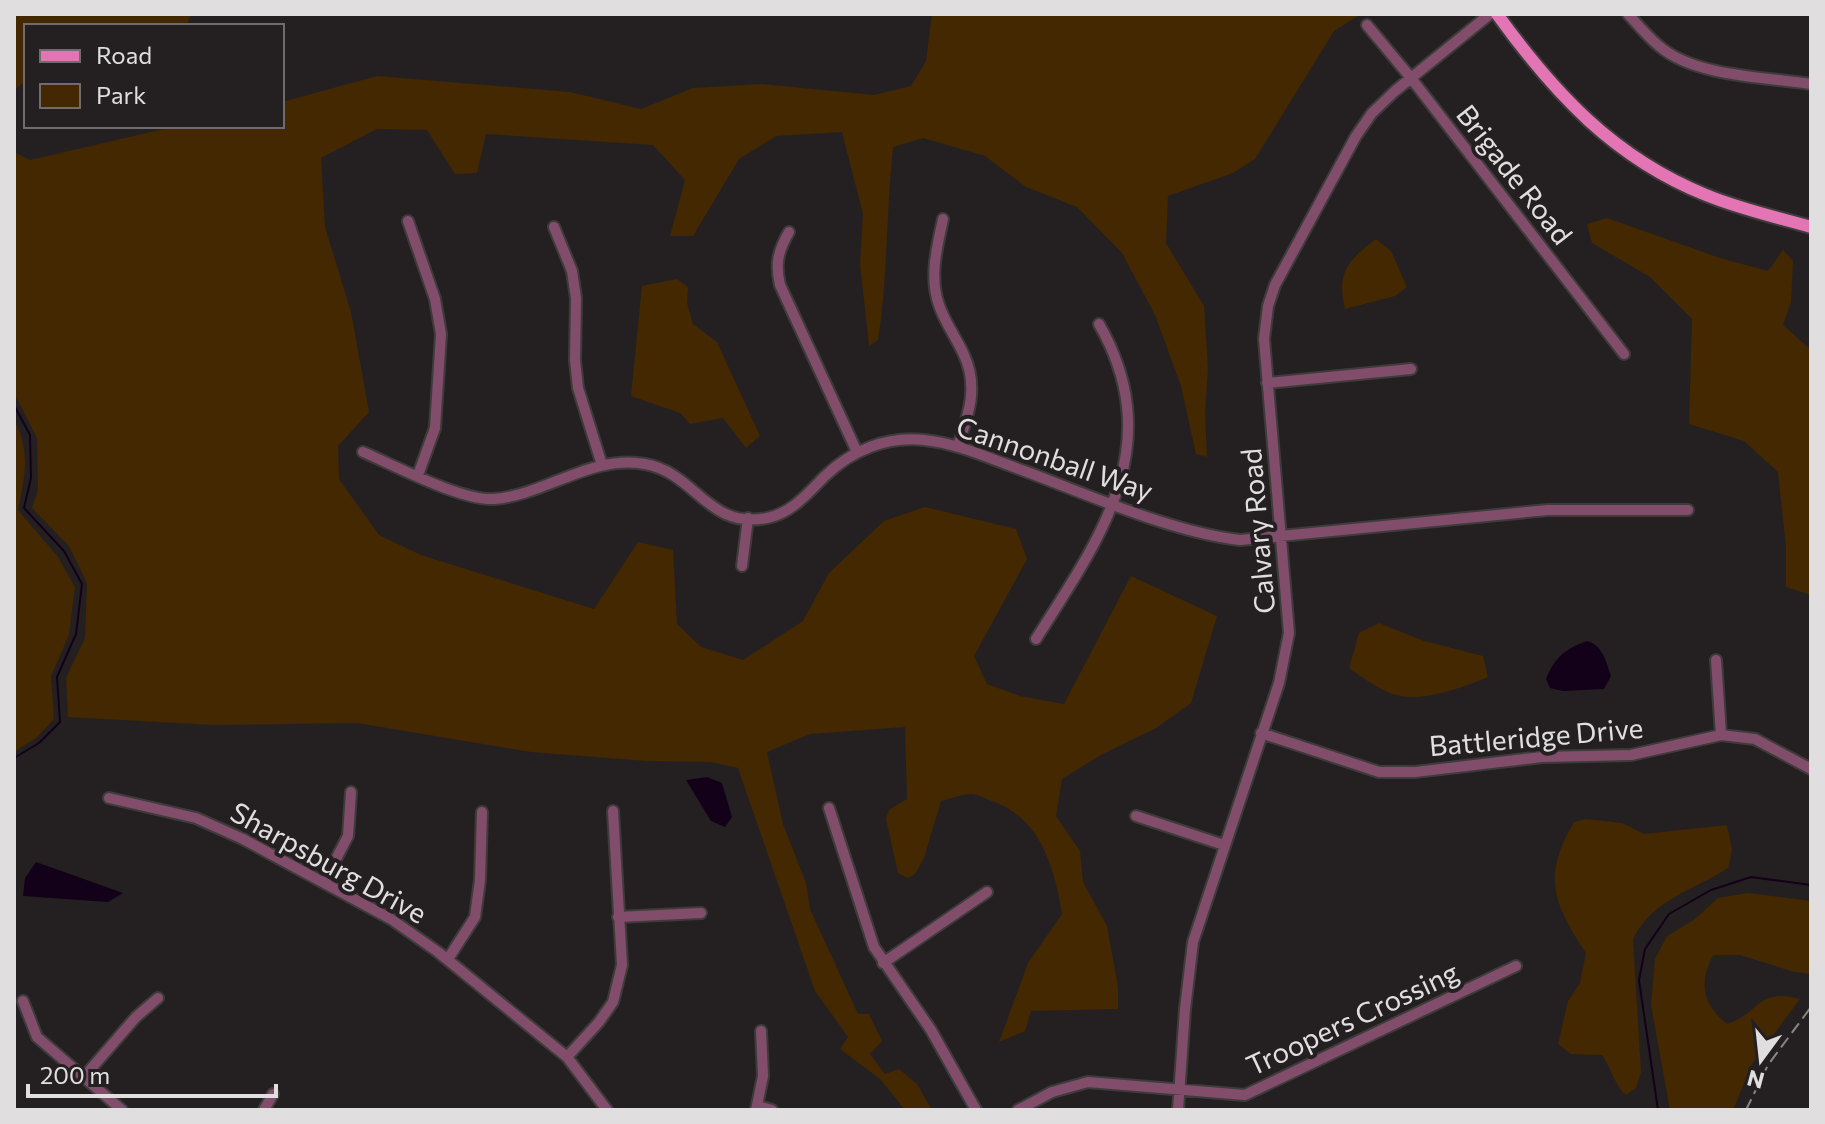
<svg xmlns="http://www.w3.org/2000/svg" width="1825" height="1124" font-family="Commissioner,sans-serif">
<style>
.green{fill:#432801}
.water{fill:#130019}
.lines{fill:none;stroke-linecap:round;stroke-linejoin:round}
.stream{stroke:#130019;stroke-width:2}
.minor-casing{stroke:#3e3b3b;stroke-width:14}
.major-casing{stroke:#3e3b3b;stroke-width:16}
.minor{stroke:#824d6a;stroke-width:10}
.major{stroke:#e375b4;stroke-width:12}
.rail{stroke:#888585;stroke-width:2;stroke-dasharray:12 6;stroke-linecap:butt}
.labels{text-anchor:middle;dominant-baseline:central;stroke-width:8;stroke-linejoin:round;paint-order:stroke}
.street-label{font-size:28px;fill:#e0dede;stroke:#242021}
</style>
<rect width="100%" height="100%" fill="#242021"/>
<path class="green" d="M14 14H190L191 15 186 26H26V80L14 91Z
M932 14H1361L1334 31 1255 159 1233 173 1168 196 1166 243 1204 306 1208 367 1205 413 1207 457 1196 454 1181 386 1155 315 1122 253 1077 207 1026 187 985 156 923 138 893 147C886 212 888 277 878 340L869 346 860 264 863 214 842 132 776 136 739 159 693 236H670L685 180 653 145 486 134 477 173 455 174 427 130 377 129 321 158 325 227 351 312 369 412 338 446 339 479 379 535 421 555 594 609 638 542 673 550 677 624 701 647 743 660 803 621 829 573 884 521 925 507 1016 529 1027 559 974 656 987 684 1020 696 1064 704 1131 576 1217 616 1191 703 1156 728 1101 755 1062 779 1056 816 1080 851 1083 882 1107 926 1118 987V1009L1031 1011 1025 1031 999 1042 1028 963 1062 914C1054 866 1040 816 989 800 984 798 977 794 971 794 962 794 950 799 941 801L924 858 915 874 908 878 898 873 886 819 889 810 907 799 905 727 810 734 767 752 783 824 806 883 810 909 858 1014H869L882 1041 870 1054 885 1074 899 1069 917 1084 932 1110H905L880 1079 840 1049 848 1037 815 991 738 768 711 762 646 761 531 752 357 723 213 725 68 717 66 678 85 638 87 583 69 546 32 508 38 490 37 438 14 393V152L30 160 177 126H282V102L377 76 570 92 641 109 693 88 762 84 874 95 911 86 926 61Z
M1607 218 1720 258 1768 271 1783 250 1793 261 1791 302 1783 325 1811 350V595L1786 587V547L1778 472 1744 441 1689 424 1692 319 1650 277 1592 243 1587 224Z
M1376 239 1391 251 1407 287 1395 296 1345 309C1336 273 1348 260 1376 239Z
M677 279 688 287 687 303 693 324 717 342 760 436 746 448 723 418 690 424 680 413 631 396 642 286Z
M14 420C31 452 25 476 18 510L58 557 75 587 69 635 51 676 54 719 36 738 14 752Z
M1379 623 1424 641 1483 656 1488 677C1467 686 1433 698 1410 697 1388 697 1366 680 1349 668L1359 633Z
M1586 819 1622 823 1644 834 1727 825 1732 850 1728 868C1692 891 1653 899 1633 939L1641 1072 1636 1088 1626 1095C1616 1087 1610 1067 1602 1055L1571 1054 1558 1044 1568 1001 1580 983 1586 953C1553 903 1542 876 1574 822Z
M1748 893 1811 901V974L1794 972 1740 955H1713C1699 984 1702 1003 1727 1024 1759 1014 1757 987 1800 999L1752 1064 1733 1110H1670L1651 1005 1655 959 1667 936 1695 919 1718 898Z"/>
<path class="water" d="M1587 641C1603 645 1606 662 1611 676L1604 689 1563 691 1550 688 1546 679C1555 657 1565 649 1587 641Z
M707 777 722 783 732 817 725 827 711 821 686 780Z
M36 862 123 893 108 902 23 896 25 878Z"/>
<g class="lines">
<path class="stream" d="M14 405 30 435 31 478 24 508 64 551 82 584 76 634 57 677 60 722 39 743 14 758
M1658 1110 1639 980 1645 949 1669 914 1711 890 1751 877 1811 885"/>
<g class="minor-casing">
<path id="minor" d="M1628 14C1638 25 1648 37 1659 46 1695 77 1766 77 1811 84
M1367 25 1411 78 1624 354
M943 219C937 247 929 277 939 305 945 323 957 339 964 355 979 387 968 416 958 446
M408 221 435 299 441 334 435 428 418 475
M554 227 572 271 576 298 575 360 578 388 602 465
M789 232C778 251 775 264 780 285L857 452
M1267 383 1411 369
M363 452C396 466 461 501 494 499 545 495 592 454 645 464 696 473 708 530 767 518 792 513 808 493 825 476 852 450 887 436 924 440 954 443 982 455 1011 466 1080 491 1169 532 1240 540L1548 510H1688
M742 566 748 518
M1036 639C1101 537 1168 445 1099 324
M1716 660 1721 735
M1261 733 1379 772H1415L1542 757 1631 755 1721 735 1755 739 1811 769
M109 798 196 818 243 839 391 919 438 952 567 1057 607 1110
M829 808 874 947 931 1030 976 1110
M1136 816 1224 845
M324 882 348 836 351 792
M618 917 701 913
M448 959 475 917 480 880 482 812
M883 963 987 892
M23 1001 37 1037 122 1110
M567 1057 599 1022 613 1002 622 965 613 811
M83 1078 136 1017 158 998
M758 1106 772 1110
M264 1110 273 1094
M756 1110 763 1076 761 1031
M1018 1110 1052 1092 1088 1082 1245 1095 1516 966
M1178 1110 1185 1009 1193 942 1279 683 1289 633 1264 339 1268 306 1275 285 1356 136 1372 113 1395 91 1490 14"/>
</g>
<g class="major-casing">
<path id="major" d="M1497 14C1554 93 1614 158 1706 195 1740 209 1776 217 1811 227"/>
</g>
<use href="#minor" class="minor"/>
<use href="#major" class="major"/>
<path class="rail" d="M1746 1110 1768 1065 1811 1007"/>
</g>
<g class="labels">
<g class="street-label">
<text transform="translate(1515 174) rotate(52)">Brigade Road</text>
<text transform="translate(1055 458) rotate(19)">Cannonball Way</text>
<text transform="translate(1257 531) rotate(-95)">Calvary Road</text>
<text transform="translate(1536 736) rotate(-5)">Battleridge Drive</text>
<text transform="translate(329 862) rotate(29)">Sharpsburg Drive</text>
<text transform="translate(1352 1018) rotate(-25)">Troopers Crossing</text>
</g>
</g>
<rect width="1825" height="1124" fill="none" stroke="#e0dede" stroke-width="32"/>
<rect x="24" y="24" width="260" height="104" fill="#242021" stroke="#6f6c6d" stroke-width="2"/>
<rect x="40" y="50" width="40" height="12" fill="#e375b4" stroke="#6f6c6d" stroke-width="2"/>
<text x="96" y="64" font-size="24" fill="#e0dede">Road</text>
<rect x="40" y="84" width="40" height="24" fill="#432801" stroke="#6f6c6d" stroke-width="2"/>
<text x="96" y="104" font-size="24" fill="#e0dede">Park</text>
<g transform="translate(1761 1060) rotate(195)" stroke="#242021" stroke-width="6" paint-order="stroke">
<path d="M0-6L14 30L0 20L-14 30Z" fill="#e0dede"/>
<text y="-12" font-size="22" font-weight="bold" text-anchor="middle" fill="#e0dede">N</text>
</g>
<path d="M28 1084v12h248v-12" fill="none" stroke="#e0dede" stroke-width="4"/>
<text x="40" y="1084" font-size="24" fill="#e0dede" stroke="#242021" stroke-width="6" paint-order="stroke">200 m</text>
</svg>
